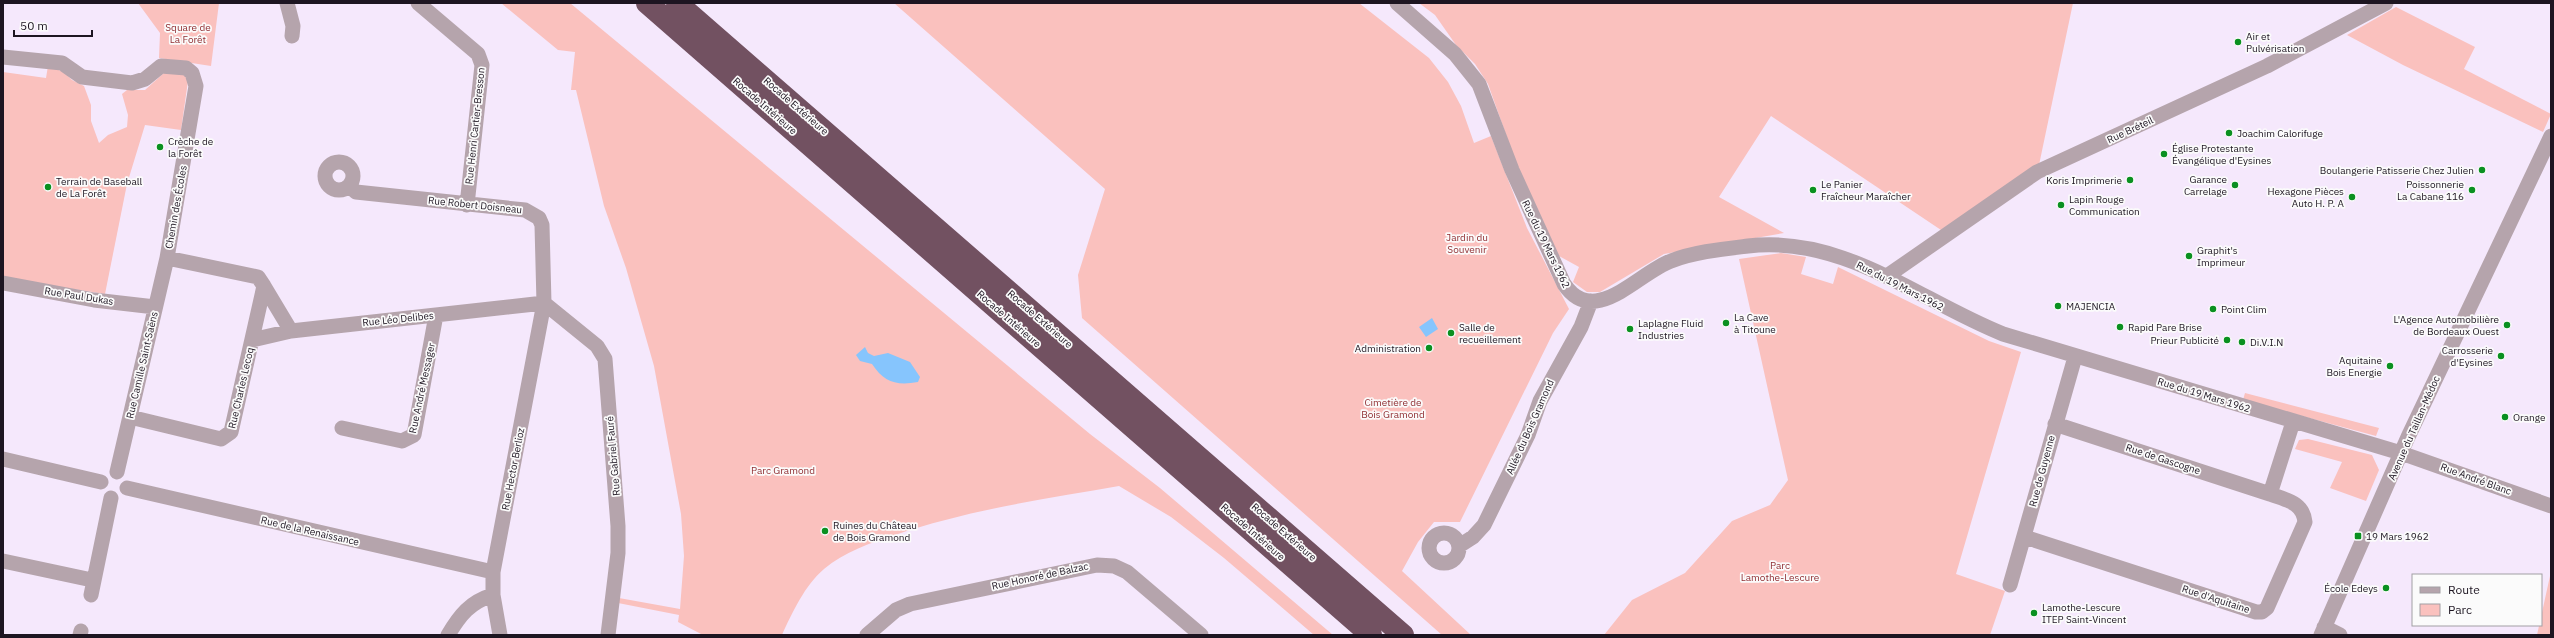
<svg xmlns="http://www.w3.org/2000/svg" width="2554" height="638" font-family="'IBM Plex Sans',sans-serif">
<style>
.green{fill:#fac1be}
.water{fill:#86c5fd}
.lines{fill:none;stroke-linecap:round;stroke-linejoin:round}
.minor{stroke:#b5a4ac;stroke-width:15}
.highway{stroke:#725161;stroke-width:22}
.poi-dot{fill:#0a9020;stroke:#fbfbfb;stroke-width:1.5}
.labels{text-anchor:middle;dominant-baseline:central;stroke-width:3.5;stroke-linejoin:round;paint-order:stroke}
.park-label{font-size:10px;fill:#902e32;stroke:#fbfbfb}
.poi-label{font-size:10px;fill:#1d1521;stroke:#fbfbfb;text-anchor:start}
.street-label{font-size:10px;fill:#1d1521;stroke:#fbfbfb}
</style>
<rect width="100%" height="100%" fill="#f5e8fc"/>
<path class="green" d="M138 3H219L211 66 159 58 160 33Z
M501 3H570L1090 434 1160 488 1333 635H1314L1224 558 1171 517 1119 486C1044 499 968 510 895 535 870 543 844 552 824 569 805 585 792 613 782 635H703L678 622 679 615 618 603 619 598 680 609 684 556 681 514 654 366 626 268 604 206 576 90H571L575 52 558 50Z
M894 3H1359L1429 58 1448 82 1461 106 1474 143 1491 136 1527 228 1569 309 1553 333 1460 522H1434L1418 542 1402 571 1471 635H1442L1082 318 1078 275 1105 189Z
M1419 3H2073L2039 165 1941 230 1771 116 1719 197 1784 233 1664 254 1600 292H1587L1573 282 1579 267 1559 256 1516 163 1488 84 1475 64 1456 45 1435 15Z
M2396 7 2475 47 2464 69 2551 114 2543 132 2403 65 2347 35Z
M48 66 64 72 72 80 84 86 91 105V121L99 143 108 135 127 127 128 115 122 94 127 90H145L165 72C175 72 184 71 188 81L181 130 145 125 127 184 105 294 3 278V72L46 78Z
M1781 253 1806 257 1801 274 1833 284 1838 267 1989 341 2021 352 1956 574 2005 591 1990 635H1604L1632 600 1685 573 1732 521 1770 505 1788 480 1739 259Z
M2245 393 2379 428 2376 436 2243 400Z
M2308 439 2372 455 2379 470 2366 501 2330 488 2342 462 2295 449 2299 440Z
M2550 576 2551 635H2537Z"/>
<path class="water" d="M1432 318 1438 329 1426 337 1419 327Z
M865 347 868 353 874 356 888 353 910 362 920 377 918 382C896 386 884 382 872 364L860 361 856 355Z"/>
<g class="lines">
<path class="minor" d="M287 3 293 26 292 36
M418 3 478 54 482 65 467 205
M1397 3 1455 54 1479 84 1512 170 1564 284C1594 329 1638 273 1671 261 1694 252 1723 249 1748 246 1844 235 1918 300 2003 334L2401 453 2551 506
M3 57 62 63 82 77 132 83 145 79 161 66 186 68 192 73 196 86 167 258 117 472
M325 176a14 14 0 1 1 28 0a14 14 0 1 1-28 0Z
M349 186 356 192 525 210 539 218 542 225 544 303 493 572V595L500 635
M1887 276 2037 172 2267 66 2386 3
M3 283 94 300 155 307
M264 286 291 331
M544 303 597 346 605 359 618 526V553L608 635
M252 340 291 331 544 303
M130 417 221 439 231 432 264 286 258 277 167 258
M2055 424 2270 494
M342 428 402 441 414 435 436 315
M3 459 101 482
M127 488 493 572
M1429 548a15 15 0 1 1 30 0a15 15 0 1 1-30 0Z
M2025 537 2256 612H2262L2267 608 2305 522C2303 502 2286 500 2270 494L2293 422
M1459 546 1473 537 1484 525 1528 435 1540 401 1581 327 1591 301
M3 561 92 580
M2010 585 2075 357
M91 595 111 498
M2324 627 2340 635
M80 635 81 631
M448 635C460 615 470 602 493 595
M867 635 896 610 910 604 1097 565 1114 566 1127 572 1201 635
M2321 635 2408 437 2551 136"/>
<path class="highway" d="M647 3 1371 635
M677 3 1403 635"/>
</g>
<g class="poi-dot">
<circle cx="2238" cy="42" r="4"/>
<circle cx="2229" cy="133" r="4"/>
<circle cx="160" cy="147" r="4"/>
<circle cx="2164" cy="154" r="4"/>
<circle cx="2482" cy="170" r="4"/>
<circle cx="2130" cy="180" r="4"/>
<circle cx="2235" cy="185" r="4"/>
<circle cx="48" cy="187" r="4"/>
<circle cx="1813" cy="190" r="4"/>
<circle cx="2472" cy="190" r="4"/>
<circle cx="2352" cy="197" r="4"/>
<circle cx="2061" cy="205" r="4"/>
<circle cx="2189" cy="256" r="4"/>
<circle cx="2058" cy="306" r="4"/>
<circle cx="2213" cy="309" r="4"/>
<circle cx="1726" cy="323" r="4"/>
<circle cx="2507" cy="325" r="4"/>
<circle cx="2120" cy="327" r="4"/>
<circle cx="1630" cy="329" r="4"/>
<circle cx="1451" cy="333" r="4"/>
<circle cx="2227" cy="340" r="4"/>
<circle cx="2242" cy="342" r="4"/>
<circle cx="1429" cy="348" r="4"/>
<circle cx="2501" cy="356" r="4"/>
<circle cx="2390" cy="366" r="4"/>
<circle cx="2505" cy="417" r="4"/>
<circle cx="825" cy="531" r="4"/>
<rect x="2354" y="532" width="8" height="8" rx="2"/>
<circle cx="2386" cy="588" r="4"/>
<circle cx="2034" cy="613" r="4"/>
</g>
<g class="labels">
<g class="park-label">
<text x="188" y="27">Square de<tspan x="188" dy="12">La Forêt</tspan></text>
<text x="1467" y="237">Jardin du<tspan x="1467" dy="12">Souvenir</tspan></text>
<text x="1393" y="402">Cimetière de<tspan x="1393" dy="12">Bois Gramond</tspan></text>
<text x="783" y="470">Parc Gramond</text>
<text x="1780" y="565">Parc<tspan x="1780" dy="12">Lamothe-Lescure</tspan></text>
</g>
<g class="poi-label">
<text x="2246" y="36">Air et<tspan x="2246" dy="12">Pulvérisation</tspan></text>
<text x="2237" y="133">Joachim Calorifuge</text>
<text x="168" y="141">Crèche de<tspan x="168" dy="12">la Forêt</tspan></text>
<text x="2172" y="148">Église Protestante<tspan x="2172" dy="12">Évangélique d'Eysines</tspan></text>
<text x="2474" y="170" text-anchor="end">Boulangerie Patisserie Chez Julien</text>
<text x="2227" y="179" text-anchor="end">Garance<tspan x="2227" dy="12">Carrelage</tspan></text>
<text x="2122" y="180" text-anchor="end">Koris Imprimerie</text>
<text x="56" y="181">Terrain de Baseball<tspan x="56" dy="12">de La Forêt</tspan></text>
<text x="1821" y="184">Le Panier<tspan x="1821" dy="12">Fraîcheur Maraîcher</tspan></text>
<text x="2464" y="184" text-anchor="end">Poissonnerie<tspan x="2464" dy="12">La Cabane 116</tspan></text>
<text x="2344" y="191" text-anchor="end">Hexagone Pièces<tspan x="2344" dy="12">Auto H. P. A</tspan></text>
<text x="2069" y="199">Lapin Rouge<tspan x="2069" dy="12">Communication</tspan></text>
<text x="2197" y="250">Graphit's<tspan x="2197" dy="12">Imprimeur</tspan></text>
<text x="2066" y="306">MAJENCIA</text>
<text x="2221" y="309">Point Clim</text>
<text x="1734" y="317">La Cave<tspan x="1734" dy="12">à Titoune</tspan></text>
<text x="2499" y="319" text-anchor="end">L'Agence Automobilière<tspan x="2499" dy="12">de Bordeaux Ouest</tspan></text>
<text x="1638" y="323">Laplagne Fluid<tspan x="1638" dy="12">Industries</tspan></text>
<text x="1459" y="327">Salle de<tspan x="1459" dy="12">recueillement</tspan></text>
<text x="2128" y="327">Rapid Pare Brise</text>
<text x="2219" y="340" text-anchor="end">Prieur Publicité</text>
<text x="2250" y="342">Di.V.I.N</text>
<text x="1421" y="348" text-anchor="end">Administration</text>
<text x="2493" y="350" text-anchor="end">Carrosserie<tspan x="2493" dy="12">d'Eysines</tspan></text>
<text x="2382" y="360" text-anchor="end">Aquitaine<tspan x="2382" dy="12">Bois Energie</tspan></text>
<text x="2513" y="417">Orange</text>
<text x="833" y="525">Ruines du Château<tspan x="833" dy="12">de Bois Gramond</tspan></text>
<text x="2366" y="536">19 Mars 1962</text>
<text x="2378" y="588" text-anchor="end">École Edeys</text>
<text x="2042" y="607">Lamothe-Lescure<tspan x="2042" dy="12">ITEP Saint-Vincent</tspan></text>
</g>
<g class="street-label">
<text transform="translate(765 106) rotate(41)">Rocade Intérieure</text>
<text transform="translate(796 106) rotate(41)">Rocade Extérieure</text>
<text transform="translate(475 126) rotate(-84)">Rue Henri Cartier-Bresson</text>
<text transform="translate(2130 130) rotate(-25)">Rue Bréteil</text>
<text transform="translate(475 205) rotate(6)">Rue Robert Doisneau</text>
<text transform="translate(176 207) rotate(-80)">Chemin des Écoles</text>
<text transform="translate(1546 244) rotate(64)">Rue du 19 Mars 1962</text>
<text transform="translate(1900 286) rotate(27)">Rue du 19 Mars 1962</text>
<text transform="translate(79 296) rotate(9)">Rue Paul Dukas</text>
<text transform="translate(398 319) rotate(-6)">Rue Léo Delibes</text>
<text transform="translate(1009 319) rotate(41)">Rocade Intérieure</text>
<text transform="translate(1040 319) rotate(41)">Rocade Extérieure</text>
<text transform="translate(142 365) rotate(-77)">Rue Camille Saint-Saëns</text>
<text transform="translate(241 388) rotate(-77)">Rue Charles Lecoq</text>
<text transform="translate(422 388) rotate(-78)">Rue André Messager</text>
<text transform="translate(2204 395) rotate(17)">Rue du 19 Mars 1962</text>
<text transform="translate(1530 427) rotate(-66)">Allée du Bois Gramond</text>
<text transform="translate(2414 428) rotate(-66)">Avenue du Taillan-Médoc</text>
<text transform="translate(613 456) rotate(-95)">Rue Gabriel Fauré</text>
<text transform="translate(2163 459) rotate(18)">Rue de Gascogne</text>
<text transform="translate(513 469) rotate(-79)">Rue Hector Berlioz</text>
<text transform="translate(2042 471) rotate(-75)">Rue de Guyenne</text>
<text transform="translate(2476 479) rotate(20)">Rue André Blanc</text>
<text transform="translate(310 531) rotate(13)">Rue de la Renaissance</text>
<text transform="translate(1253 532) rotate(41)">Rocade Intérieure</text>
<text transform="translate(1284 532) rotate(41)">Rocade Extérieure</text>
<text transform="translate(1040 576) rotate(-12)">Rue Honoré de Balzac</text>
<text transform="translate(2216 599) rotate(18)">Rue d'Aquitaine</text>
</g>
</g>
<rect width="2554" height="638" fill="none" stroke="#1d1521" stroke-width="8"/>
<rect x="2412" y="574" width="130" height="52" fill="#fbfbfb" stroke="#a29fa4"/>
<rect x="2420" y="587" width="20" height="6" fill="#b5a4ac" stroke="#a29fa4"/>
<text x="2448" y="594" font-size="12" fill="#1d1521">Route</text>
<rect x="2420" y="604" width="20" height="12" fill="#fac1be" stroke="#a29fa4"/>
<text x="2448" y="614" font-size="12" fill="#1d1521">Parc</text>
<path d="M14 30v6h78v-6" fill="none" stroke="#1d1521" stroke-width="2"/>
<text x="20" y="30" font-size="12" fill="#1d1521" stroke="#fbfbfb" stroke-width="3" paint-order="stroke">50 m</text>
</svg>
